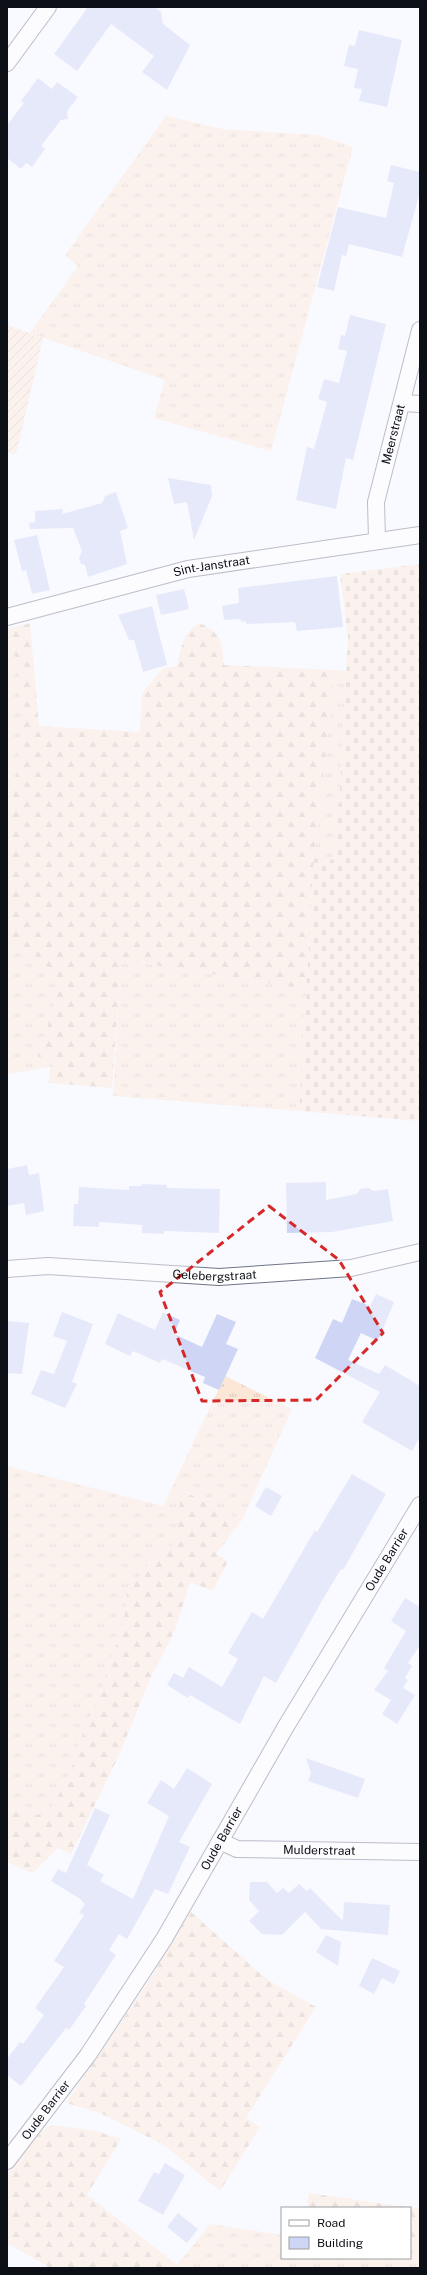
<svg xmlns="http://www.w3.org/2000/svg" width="427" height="2275" font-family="'Public Sans',sans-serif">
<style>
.grass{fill:url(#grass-tufts)}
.forest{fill:url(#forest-firs)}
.cemetery{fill:url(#cemetery-stones)}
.garden{fill:url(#garden-furrows)}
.building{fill:#cfd5f4}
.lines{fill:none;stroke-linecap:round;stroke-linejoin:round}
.minor-casing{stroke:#707488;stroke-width:18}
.minor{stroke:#fff;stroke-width:16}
.marked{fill:none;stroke:#d62828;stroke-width:3;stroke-dasharray:8 5;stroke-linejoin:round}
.labels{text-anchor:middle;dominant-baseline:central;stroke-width:3.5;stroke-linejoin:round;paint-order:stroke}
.street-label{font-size:12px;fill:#0d0f16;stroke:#fff}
</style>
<defs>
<pattern id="grass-tufts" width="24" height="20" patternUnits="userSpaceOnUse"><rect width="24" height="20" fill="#fce7d7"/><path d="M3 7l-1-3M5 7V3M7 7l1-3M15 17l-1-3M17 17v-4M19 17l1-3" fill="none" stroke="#d7c5b8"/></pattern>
<pattern id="forest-firs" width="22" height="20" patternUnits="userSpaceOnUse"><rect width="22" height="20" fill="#fce7d7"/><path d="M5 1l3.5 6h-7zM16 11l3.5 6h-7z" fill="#d7c5b8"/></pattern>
<pattern id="cemetery-stones" width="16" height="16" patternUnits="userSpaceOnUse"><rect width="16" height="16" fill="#fce7d7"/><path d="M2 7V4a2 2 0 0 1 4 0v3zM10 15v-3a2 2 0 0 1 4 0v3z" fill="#d7c5b8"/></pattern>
<pattern id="garden-furrows" width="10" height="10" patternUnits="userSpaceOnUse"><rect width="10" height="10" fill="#fce7d7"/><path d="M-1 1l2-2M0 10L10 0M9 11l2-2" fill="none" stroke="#d7c5b8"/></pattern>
</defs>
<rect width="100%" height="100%" fill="#f9faff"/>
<path class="grass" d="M166 116 222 129 317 135 353 147 271 451 154 418 165 380 30 333 78 266 65 255Z
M7 628H12L23 723 7 842Z
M335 670 346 671 336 861 314 858Z
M7 946C28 949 60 965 56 992 53 1014 43 1038 37 1060H51L50 1067 7 1074Z
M121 960 306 989 299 1111 113 1096Z
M225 1376 292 1409 242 1520 182 1490 177 1542 151 1560 127 1593 124 1621 97 1702 79 1743 69 1777 51 1808 39 1815 7 1811V1466L163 1506Z
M210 2224 282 2235V2258H410V2253L420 2254V2268H172L177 2265Z"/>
<path class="forest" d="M30 623 39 726 140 732 142 693 162 669 177 666C181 650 183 630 200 623 223 635 221 641 224 665L335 670 314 858 306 989 121 960 112 1088 49 1083 51 1060H37C40 1048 58 998 56 989 53 963 31 949 7 946V842L23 723 12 628Z
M181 1490 242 1520 216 1554 228 1561 213 1591 190 1582 176 1628 152 1675 119 1755 71 1854 58 1848 33 1873 7 1862V1811L39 1815 51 1808 69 1777 79 1743 97 1702 124 1621 127 1593 151 1560 177 1542Z
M190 1911 268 1980 316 2007 246 2118 260 2127 220 2191 164 2145 100 2113 66 2103 150 1979Z
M53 2125 96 2131 121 2139 87 2195 177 2265 172 2268H50L7 2243V2176L38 2133Z
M309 2193 420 2209V2254L410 2253V2208H307Z"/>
<path class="cemetery" d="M420 564V1114L418 1121 299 1111 314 858 336 860 348 638 340 574Z"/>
<path class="garden" d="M7 325 43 338 16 454 7 453Z"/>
<path class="building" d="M88 7H155L161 12 163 24 190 45 167 90 142 72 154 56 111 24 77 71 54 54Z
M359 30 402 40 387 107 359 101 362 89 354 88 358 69 344 66 349 45 355 46Z
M38 78 52 89 57 82 78 97 67 111 68 119 61 120 41 146 45 149 32 167 26 163 21 169 7 158V125L24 103 21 101Z
M391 165 420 172V192L402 257 349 244 346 256 342 255 334 291 317 287 338 207 386 218 394 183 387 181Z
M350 315 386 324 353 460 346 458 336 509 296 500 307 447 314 449 327 402 318 399 324 379 339 383 347 351 338 349 341 335 345 336Z
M168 478 211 485 212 496 194 540 187 502 174 504Z
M116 492 128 528 120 531 127 564 88 577 85 565 81 564 79 558 82 551 73 528 30 529 29 523 35 522V511L63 509 62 514 102 503 105 496Z
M37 535 50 590 32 594 26 570 22 571 14 540Z
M337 576 343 627 297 631 295 622 246 624V621L241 622V619L224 620 222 606 239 603 238 588Z
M184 589 189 609 161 615 156 595Z
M152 606 167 665 143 672 134 640H129L118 615Z
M27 1165 29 1175 39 1173 44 1211 26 1215 24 1203 7 1206V1169Z
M326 1182V1200L357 1194 360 1189 369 1188 373 1191 388 1189 393 1221 332 1232 287 1233 286 1183Z
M142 1184 167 1185V1188L220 1189 219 1233 164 1231V1234L142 1233V1225L99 1222V1227L73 1226 74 1204H78L79 1187 129 1190V1186H142Z
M376 1294 394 1302 378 1341 361 1333 348 1360 379 1374 385 1365 420 1386V1437L412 1451 362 1422 380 1392 315 1358 333 1319 342 1323 352 1299 370 1306Z
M62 1312 93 1324 72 1382 77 1384 65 1408 31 1394 41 1370 54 1374 67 1341 53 1336Z
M163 1312 180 1320 174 1334 202 1347 217 1314 236 1322 226 1344 238 1349 219 1390 203 1383 205 1377 162 1359 160 1363 133 1351 130 1356 105 1344 118 1313 155 1330Z
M8 1321 29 1323 22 1374 7 1373Z
M352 1474 386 1494 343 1570 341 1569 323 1599 276 1683 264 1676 240 1724 190 1695 188 1698 167 1685 174 1673 183 1678 189 1667 222 1687 238 1659 228 1653 252 1612 263 1619 315 1530 317 1532Z
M266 1487 282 1496 271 1516 255 1506Z
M405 1598 420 1607V1645L408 1663 412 1666 405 1678 408 1680 403 1688 415 1695 397 1724 382 1714 391 1700 374 1690 388 1671 384 1668 406 1631 391 1621Z
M306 1758 365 1779 358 1798 308 1781 311 1773Z
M187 1768 212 1784 179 1842 190 1847 168 1894 155 1889 127 1939 119 1934 109 1950 116 1955 84 2004 86 2006 69 2030 66 2028 21 2086 7 2075V2059L20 2042 23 2044 44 2015 35 2008 64 1967 54 1961 84 1915 79 1913 85 1904 81 1901 82 1900 51 1881 58 1869 66 1873 95 1808 110 1815 87 1865 104 1875 100 1881 133 1899 169 1816 147 1803 161 1780 174 1789Z
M250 1882H267L277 1893 283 1888 289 1893 299 1884 307 1891 310 1888 343 1921 344 1902 390 1905 388 1935 321 1929 305 1912 282 1935 262 1934 249 1921 259 1911 249 1900Z
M326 1935 341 1942 338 1966 316 1952Z
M372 1958 400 1971 394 1984 382 1978 374 1994 359 1986Z
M165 2163 185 2175 163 2215 138 2201 154 2172 159 2174Z
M178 2213 198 2229 187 2243 167 2227Z"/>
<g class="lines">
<g class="minor-casing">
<g id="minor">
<path d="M7 63 48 7"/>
<path d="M402 403 420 404"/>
<path id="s1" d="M377 540 376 502 420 330"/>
<path id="s2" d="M7 617 188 569 420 535"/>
<path id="s3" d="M7 1269 48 1266 219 1277 351 1268 420 1252"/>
<path id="s4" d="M220 1841 237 1849 420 1852"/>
<path id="s5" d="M7 2161 88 2055 164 1939 285 1728 420 1505"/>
</g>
</g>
<use href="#minor" class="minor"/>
</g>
<path d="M0 0H427V2275H0ZM269 1206 339 1260 383 1333 316 1400 202 1401 160 1292Z" fill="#f9faff" fill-opacity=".55" fill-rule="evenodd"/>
<path class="marked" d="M269 1206 339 1260 383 1333 316 1400 202 1401 160 1292Z"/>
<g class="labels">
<g class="street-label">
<text stroke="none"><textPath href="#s1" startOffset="108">Meerstraat</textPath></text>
<text stroke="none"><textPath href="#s2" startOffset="211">Sint-Janstraat</textPath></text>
<text stroke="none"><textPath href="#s3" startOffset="208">Gelebergstraat</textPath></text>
<text stroke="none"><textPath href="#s5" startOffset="712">Oude Barrier</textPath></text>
<text stroke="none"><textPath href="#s5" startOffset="388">Oude Barrier</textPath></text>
<text stroke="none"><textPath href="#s4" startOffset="101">Mulderstraat</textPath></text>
<text stroke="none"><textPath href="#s5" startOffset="64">Oude Barrier</textPath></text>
</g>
</g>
<rect width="427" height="2275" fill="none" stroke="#0d0f16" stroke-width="16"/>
<rect x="281" y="2207" width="130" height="52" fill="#ffffff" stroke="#9e9fa2"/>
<rect x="289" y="2220" width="20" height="6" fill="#ffffff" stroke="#9e9fa2"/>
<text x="317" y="2227" font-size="12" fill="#0d0f16">Road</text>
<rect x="289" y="2237" width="20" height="12" fill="#cfd5f4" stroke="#9e9fa2"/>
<text x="317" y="2247" font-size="12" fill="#0d0f16">Building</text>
</svg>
